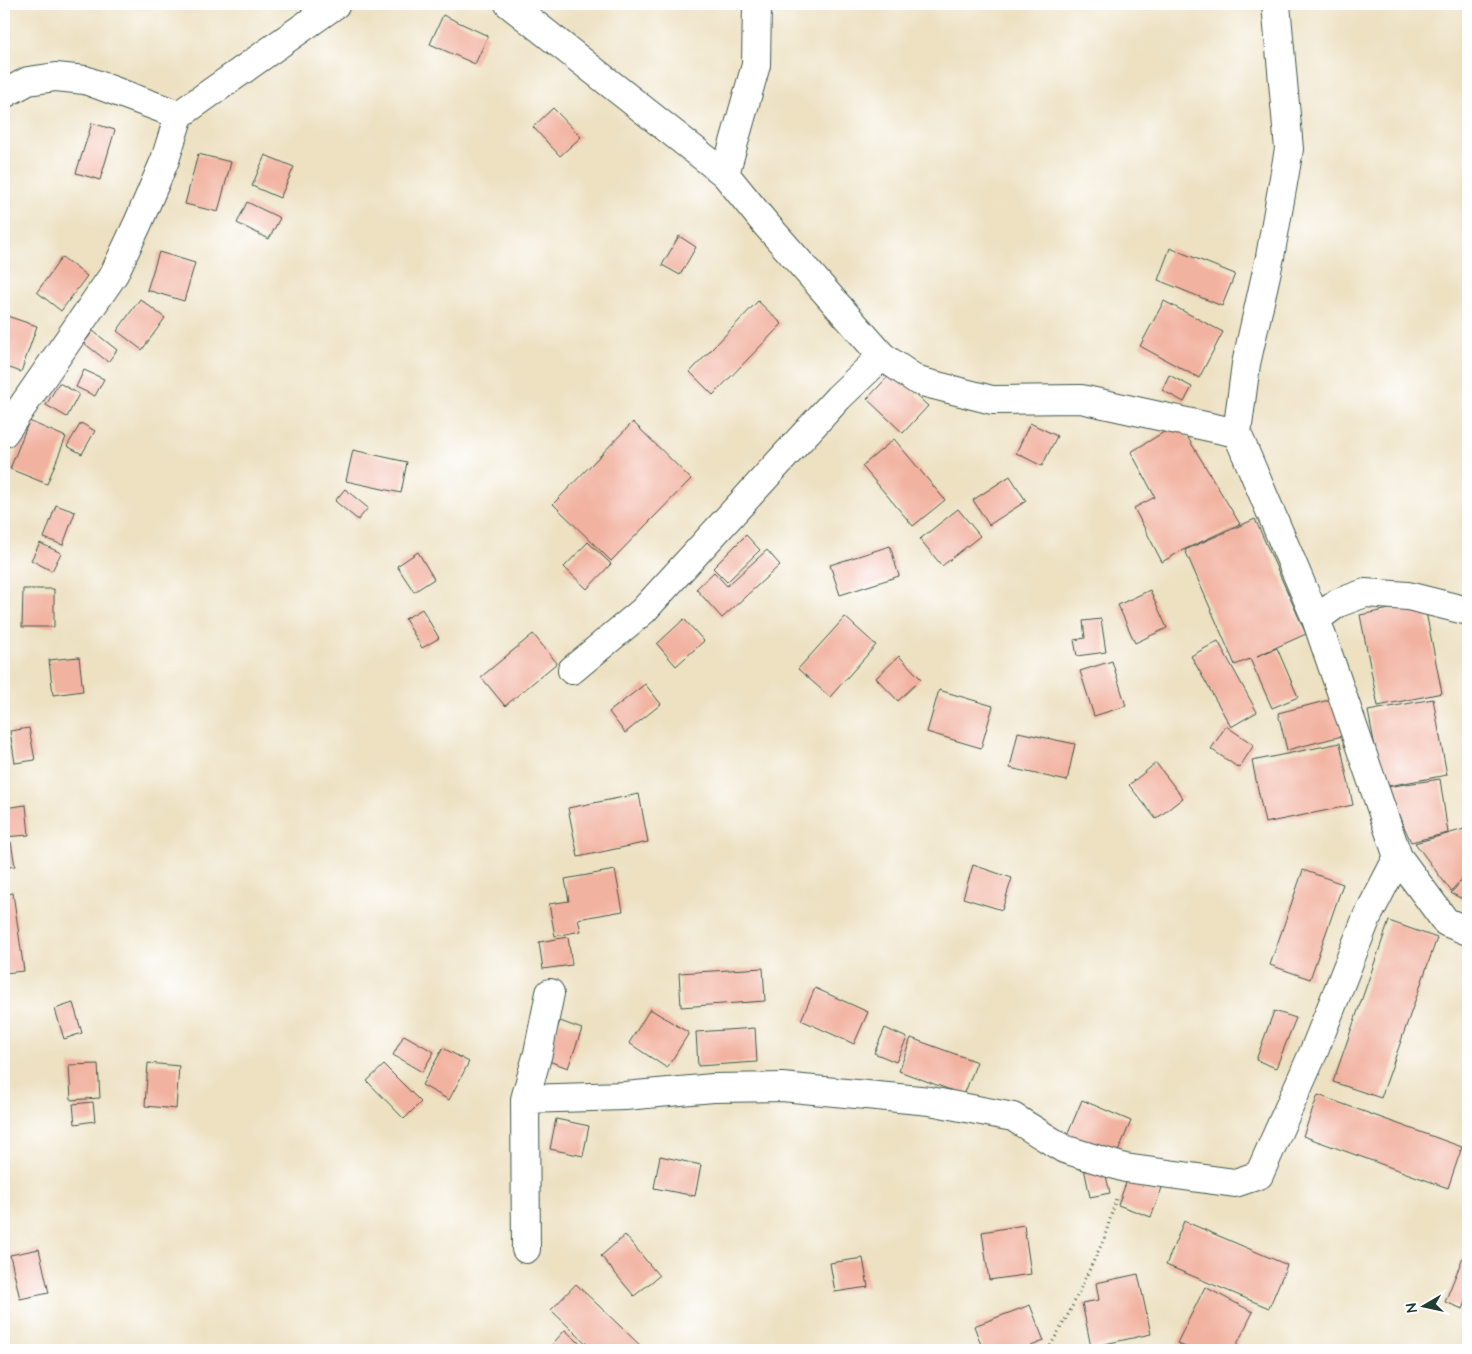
<svg xmlns="http://www.w3.org/2000/svg" width="1472" height="1354" font-family="'Architects Daughter',sans-serif">
<style>
.building{fill:#f2b2a0}
.lines{fill:none;stroke-linecap:round;stroke-linejoin:round}
.minor-casing{stroke:#3e5649;stroke-width:30}
.path{stroke:#3e5649;stroke-width:3;stroke-dasharray:1 4;stroke-linecap:butt}
.minor{stroke:#fff;stroke-width:28}
</style>
<rect width="100%" height="100%" fill="#fff"/>
<filter id="ink" filterUnits="userSpaceOnUse"><feTurbulence type="fractalNoise" baseFrequency=".02" numOctaves="2"/><feDisplacementMap in="SourceGraphic" scale="10" xChannelSelector="R" yChannelSelector="G"/><feConvolveMatrix kernelMatrix="1 2 1 2 8 2 1 2 1" color-interpolation-filters="sRGB"/></filter>
<filter id="wash" filterUnits="userSpaceOnUse"><feTurbulence type="fractalNoise" baseFrequency=".0096" numOctaves="4" result="noise"/><feDisplacementMap in="SourceGraphic" scale="20" xChannelSelector="R" yChannelSelector="G"/><feGaussianBlur stdDeviation="1.12" result="paint"/><feColorMatrix in="noise" values="0 0 0 0 0 0 0 0 0 0 0 0 0 0 0 0 0 1.4 0 .05"/><feComposite in="paint" operator="in"/></filter>
<g filter="url(#wash)">
<rect width="100%" height="100%" fill="#ede1c2"/>
<g id="blocks">
<path class="building" d="M443 15 488 36 475 64 430 44Z
M553 108 581 137 560 156 533 127Z
M92 123 115 130 100 180 76 173Z
M198 154 231 162 218 212 185 204Z
M265 155 294 167 280 198 252 186Z
M247 202 280 218 269 239 237 223Z
M679 236 696 247 680 275 662 265Z
M1170 248 1235 274 1222 306 1158 280Z
M159 252 195 263 184 301 147 290Z
M62 257 87 276 61 311 37 292Z
M140 299 165 318 142 350 117 331Z
M758 301 782 324 713 395 690 372Z
M1164 301 1223 332 1199 378 1140 346Z
M4 315 37 326 21 372 4 366Z
M93 331 117 350 108 362 84 343Z
M84 370 104 379 95 396 76 387Z
M892 372 928 406 903 433 867 399Z
M1169 375 1192 387 1184 402 1162 390Z
M59 383 79 394 67 417 46 405Z
M29 421 66 437 47 484 10 469Z
M633 422 691 479 611 561 553 504Z
M81 423 95 431 82 454 67 446Z
M1030 423 1057 436 1042 466 1016 453Z
M1179 423 1240 524 1183 550 1162 562 1134 508 1155 497 1131 452Z
M894 439 945 500 913 526 862 466Z
M353 450 407 462 401 493 346 481Z
M1010 476 1026 501 989 525 973 500Z
M345 489 368 508 358 520 335 501Z
M56 505 75 512 63 545 44 538Z
M958 509 980 536 942 566 920 539Z
M1255 519 1306 634 1257 656 1277 648 1298 697 1272 708 1250 659 1235 665 1185 550Z
M746 535 760 550 727 582 713 568Z
M588 542 611 564 587 589 564 567Z
M40 543 61 553 52 571 31 560Z
M890 546 899 576 840 595 830 565Z
M767 550 780 565 722 618 696 589 714 572 727 586Z
M418 552 434 579 414 592 397 566Z
M23 589H54V627H22Z
M1150 590 1167 628 1135 643 1118 605Z
M1424 602 1442 693 1378 706 1360 615Z
M422 609 439 638 422 648 405 619Z
M845 617 876 645 830 697 798 669Z
M684 619 704 641 676 666 657 644Z
M1101 619 1106 652 1077 656 1074 640 1085 638 1083 621Z
M533 634 557 663 505 706 481 677Z
M1218 641 1257 712 1231 727 1191 656Z
M899 656 921 679 898 701 876 678Z
M79 657 83 691 53 695 49 660Z
M1112 661 1126 706 1094 716 1080 671Z
M645 684 661 704 625 733 609 712Z
M939 690 993 706 981 748 927 732Z
M1333 699 1342 736 1287 750 1278 713Z
M1433 699 1447 775 1383 787 1368 711Z
M1226 726 1254 745 1239 768 1211 749Z
M29 728 35 760 15 763 10 731Z
M1018 732 1075 744 1067 781 1010 768Z
M1340 743 1353 805 1265 823 1252 761Z
M1156 763 1183 798 1156 819 1129 785Z
M1440 779 1448 833 1411 842 1386 787Z
M639 794 648 842 578 857 568 808Z
M26 805 29 835 4 837V808Z
M1468 828V872L1451 891 1415 843Z
M11 842 15 866 4 868V843Z
M973 865 1012 878 1002 910 963 898Z
M615 870 623 911 578 919 581 931 555 936 549 904 569 901 565 879Z
M1303 870 1343 884 1310 979 1270 965Z
M1468 874V902L1451 893Z
M13 893 24 971 4 973V895Z
M1389 921 1437 938 1381 1098 1333 1082Z
M568 937 572 965 543 969 539 942Z
M763 968 765 1001 681 1007 679 973Z
M815 988 868 1012 854 1044 801 1020Z
M73 1003 82 1033 64 1039 55 1009Z
M650 1009 689 1033 667 1068 629 1043Z
M1274 1011 1296 1018 1276 1068 1256 1060Z
M560 1021 582 1029 568 1068 546 1060Z
M755 1028 757 1062 698 1066 696 1032Z
M885 1028 907 1038 896 1062 874 1053Z
M404 1035 434 1052 422 1072 393 1055Z
M911 1038 977 1062 964 1095 899 1071Z
M443 1048 469 1062 449 1100 422 1085Z
M148 1063 179 1066 176 1109 145 1106Z
M98 1064 100 1098 71 1100 69 1065Z
M384 1065 421 1102 404 1119 367 1081Z
M1318 1095 1462 1147 1448 1188 1303 1136Z
M1082 1100 1131 1121 1115 1159 1066 1138Z
M93 1102 95 1121 75 1124 73 1104Z
M556 1119 589 1126 583 1156 550 1149Z
M660 1156 701 1165 695 1196 654 1188Z
M1103 1163 1110 1193 1090 1197 1084 1168Z
M1130 1172 1163 1185 1151 1217 1118 1205Z
M1184 1221 1287 1265 1269 1308 1166 1265Z
M1024 1225 1031 1274 989 1280 982 1232Z
M625 1235 659 1276 634 1296 601 1256Z
M39 1249 49 1293 20 1299 10 1255Z
M1463 1257 1468 1259V1297L1463 1309 1445 1302Z
M863 1258 868 1287 835 1292 830 1263Z
M1138 1274 1151 1334 1091 1347 1082 1303 1099 1300 1096 1283Z
M576 1284 620 1326 645 1350H593L551 1310Z
M1205 1287 1253 1312 1234 1350H1192L1177 1343Z
M1030 1305 1044 1341 1021 1350H983L974 1326Z
M565 1330 587 1350H547Z"/>
</g>
</g>
<g filter="url(#ink)">
<use href="#blocks" fill-opacity="0" stroke="#3e5649" stroke-width="1"/>
<g class="lines">
<g class="minor-casing">
<path id="minor" d="M509 4 725 174 764 222 882 356 918 381 992 400 1081 399 1237 433
M1276 4 1289 149 1270 257 1246 364 1237 433 1316 619 1398 857 1446 922 1468 931
M4 94 28 81 56 77 85 80 179 115
M725 174 756 65 757 4
M4 433 114 274 138 223 165 160 179 115 336 4
M1316 619 1338 603 1365 593 1408 596 1468 611
M572 670 643 611 838 398 882 356
M525 1099 625 1096 713 1088 782 1087 930 1101 1013 1117 1064 1149 1125 1168 1235 1183 1259 1175 1314 1051 1367 917 1398 857
M526 1249 525 1099 538 1053 550 993"/>
</g>
<path class="path" d="M1048 1350 1069 1313 1104 1239 1117 1196"/>
<use href="#minor" class="minor"/>
</g>
</g>
<rect width="1472" height="1354" fill="none" stroke="#fff" stroke-width="20"/>
<g transform="translate(1424 1306) rotate(261)" stroke="#ffffff" stroke-width="4" paint-order="stroke">
<path d="M0-4L9 19L0 12L-9 19Z" fill="#1f3d34"/>
<text y="-8" font-size="14" font-weight="bold" text-anchor="middle" fill="#1f3d34">N</text>
</g>
</svg>
